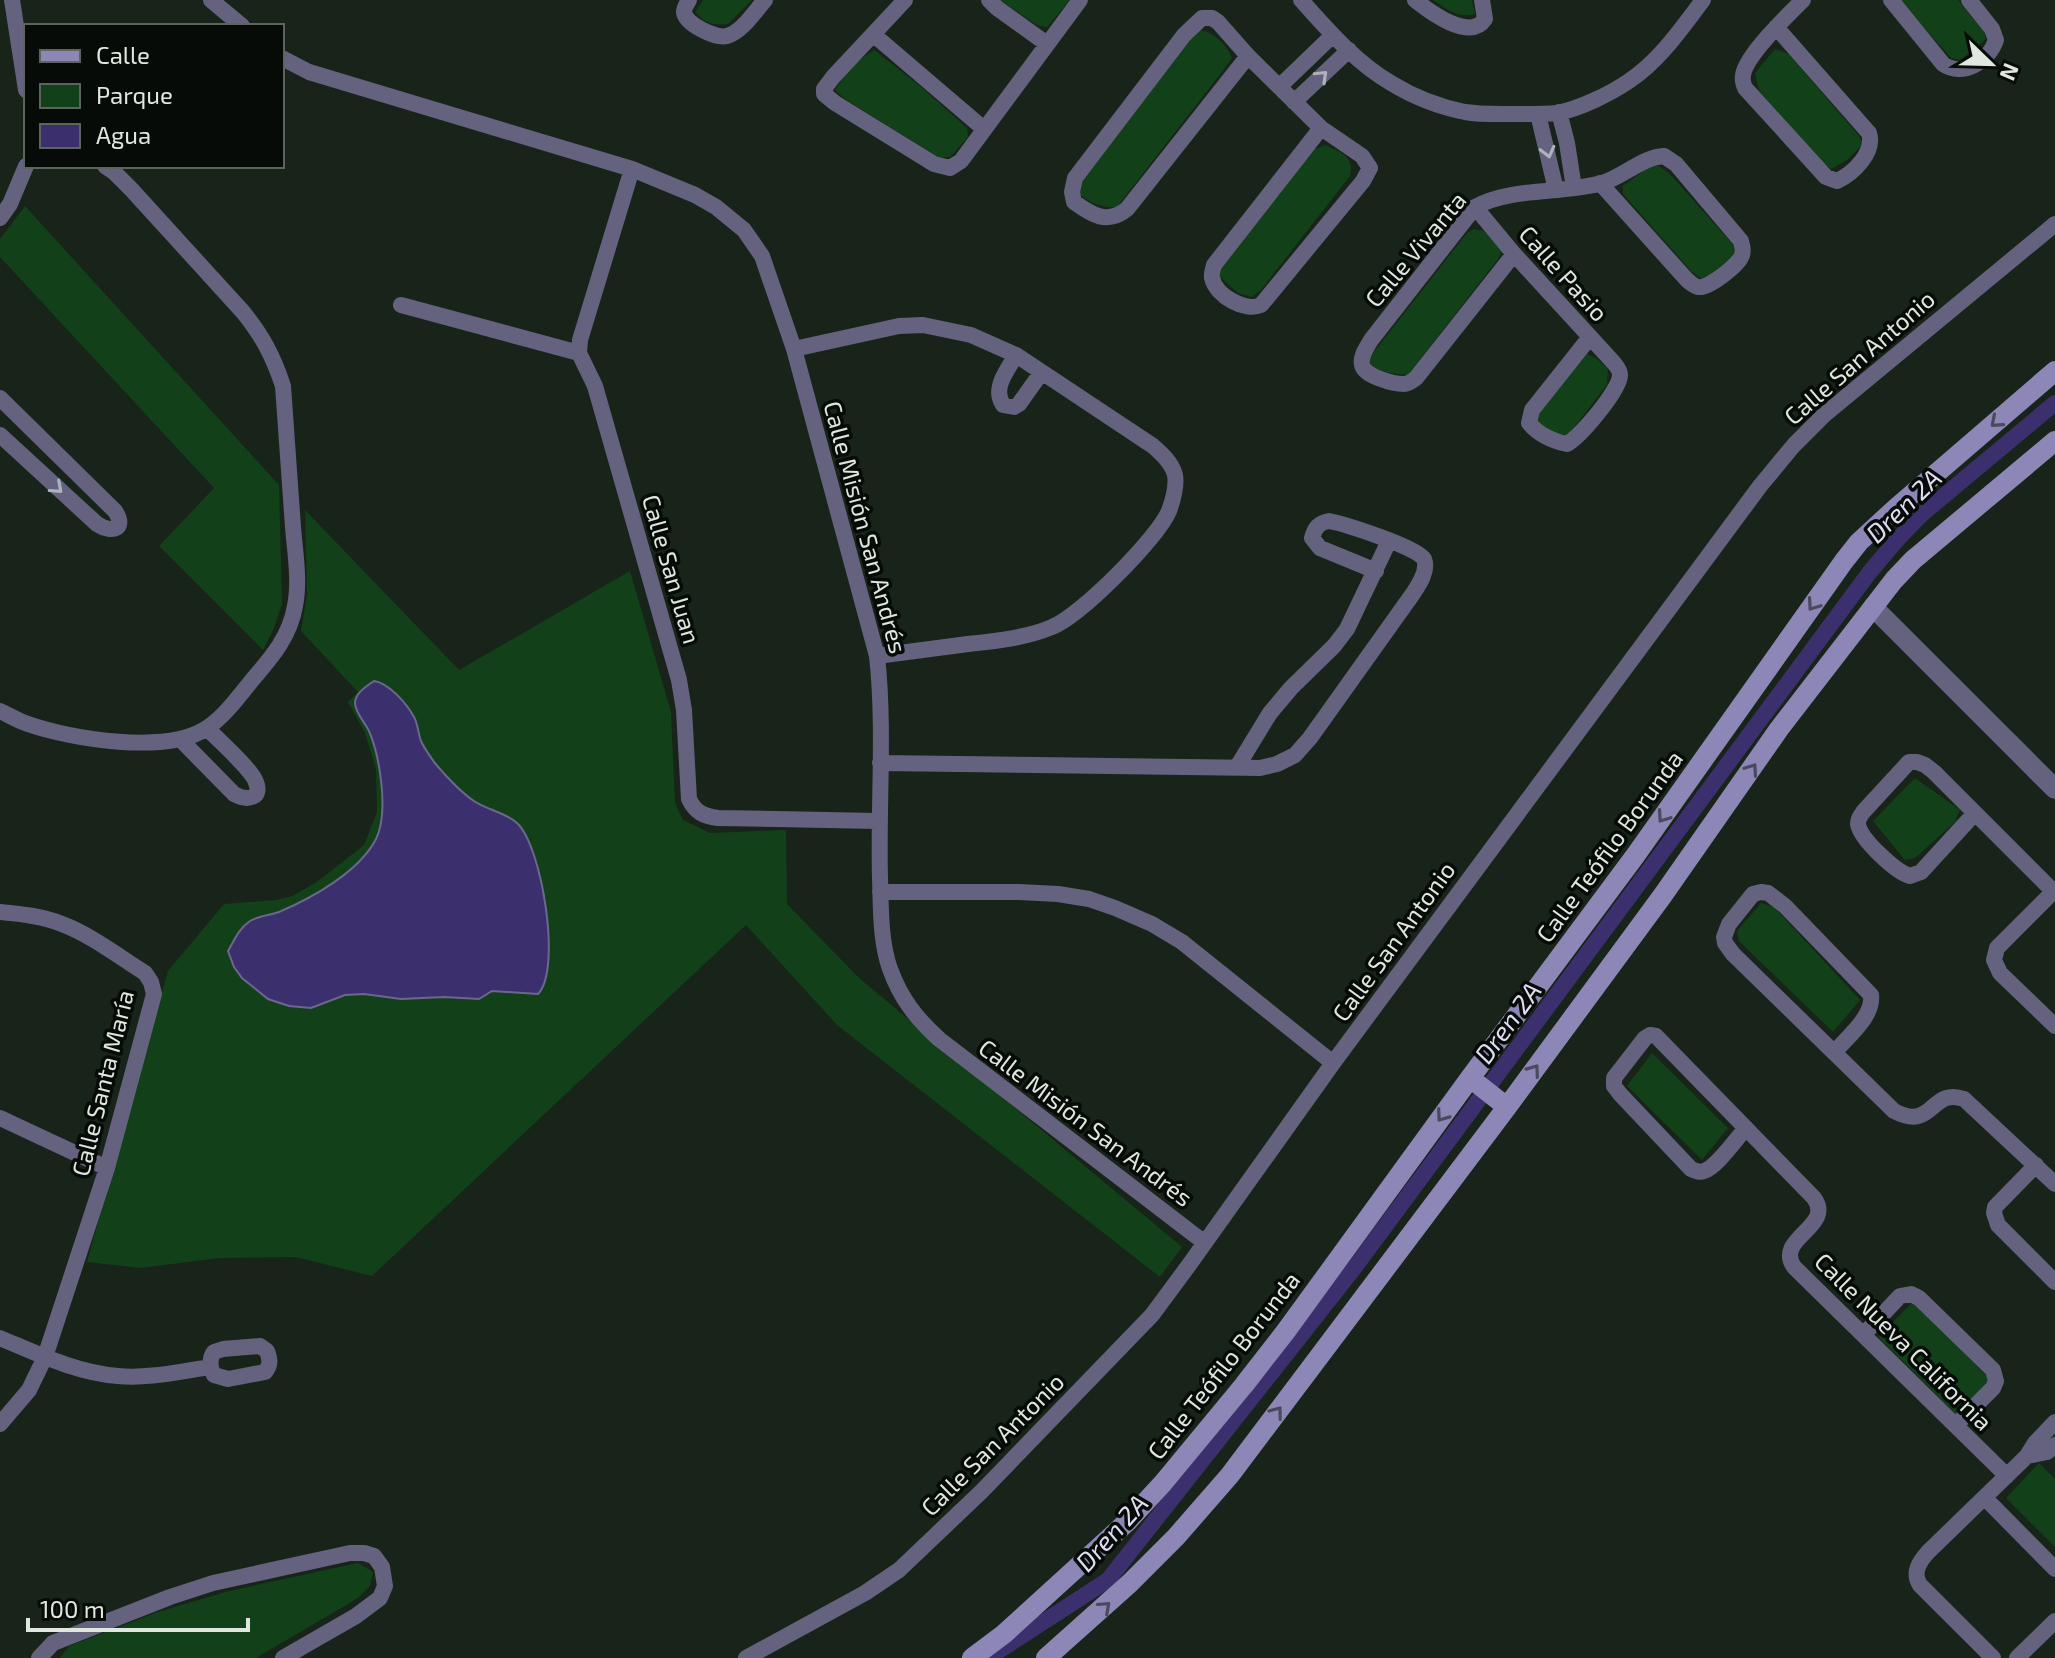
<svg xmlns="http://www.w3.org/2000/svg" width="2055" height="1658" font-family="'Exo 2',sans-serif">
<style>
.green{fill:#124018}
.water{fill:#3b306d;stroke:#6c678f;stroke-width:2}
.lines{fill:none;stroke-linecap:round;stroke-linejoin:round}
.canal{stroke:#3b306d;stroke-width:16}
.minor{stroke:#64627f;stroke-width:16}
.tertiary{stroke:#64627f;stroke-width:20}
.secondary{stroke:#8c87b6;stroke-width:20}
.oneway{stroke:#aeb2b9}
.oneway2{stroke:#4a495e}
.labels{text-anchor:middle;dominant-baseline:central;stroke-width:7;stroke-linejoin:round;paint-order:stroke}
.street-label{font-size:24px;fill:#dfe7df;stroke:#070b07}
.water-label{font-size:26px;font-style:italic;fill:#dfddf1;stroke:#070b07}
</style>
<rect width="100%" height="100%" fill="#182419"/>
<path class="green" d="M703 0H752L728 24C713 25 705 24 695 12Z
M1000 0H1070L1047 27 1037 25Z
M1433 0H1472L1475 14C1459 19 1446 9 1433 0Z
M1899 0H1958L1984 32 1986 39 1960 60 1951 58Z
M1202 30C1216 35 1226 44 1232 58L1225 68 1117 207C1102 208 1089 203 1078 193V184L1192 36Z
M1775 49 1789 54 1859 136 1863 144 1847 160 1831 169 1822 162 1759 91 1755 73Z
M874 50 919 85 967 128 968 137 950 157H938L845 99 835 90C846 73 857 60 874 50Z
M1325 145C1340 152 1355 156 1350 176L1260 291 1251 297 1238 293 1219 276 1221 263 1313 150Z
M1650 166H1659L1670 174 1736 248 1735 259 1703 280 1692 272 1623 194V186Z
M25 206 279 485 282 604 274 628 263 650 159 546 214 488 0 257V239Z
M1474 229 1485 231 1502 251 1498 259 1408 375 1389 373 1369 366V358L1467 233Z
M1587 354 1597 359 1608 369 1607 385 1568 435 1550 434 1536 419 1547 402Z
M305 510 459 670 630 571 671 712 675 803 683 820 710 833 786 830 787 904 859 978 1182 1247 1160 1277 837 1025 746 925 372 1276 296 1257 219 1258 141 1268 87 1262 168 971 224 904 276 900 292 896 317 882 364 845 377 812 376 769 365 733 348 702 358 692 301 631 307 595Z
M1915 778 1960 810 1955 822 1915 858 1905 860 1873 821Z
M1761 903 1774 907 1860 1000 1833 1032 1739 941 1737 931Z
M1652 1053 1728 1128 1702 1160 1627 1086Z
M1913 1302 1990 1379 1957 1415 1878 1337Z
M2039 1463 2055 1479V1547L2006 1498Z
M358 1563 373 1572 370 1586 358 1598 256 1658H60L69 1646 158 1612 229 1591Z"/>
<path class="water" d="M374 681C389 683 407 704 414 717 418 724 418 733 421 741 424 748 430 756 434 762 445 775 459 791 474 801 487 810 505 812 517 823 542 846 562 970 538 994L492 991 479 999 444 997 401 999 364 994 345 995 311 1008 289 1006 268 999 242 978 234 967 228 951C234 941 239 928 250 921 258 916 270 915 279 912 312 898 359 872 376 839 389 813 380 757 369 731 365 723 355 712 355 703 355 693 367 686 374 681Z"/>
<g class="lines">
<path class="canal" d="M988 1658 1108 1580 1355 1267 1869 573 1896 541 1921 515 2055 403"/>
<path class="minor" d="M12 0 26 90
M211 0 242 26
M689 0C687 4 684 7 684 12 685 24 716 39 727 36 742 32 755 11 765 0
M905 0 833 77 824 89V94L835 103 934 164 950 168 961 161 1080 0
M989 0 997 8 1047 44
M1301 0C1328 30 1356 63 1391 83 1412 96 1440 107 1465 112 1482 115 1502 114 1520 114 1532 114 1545 114 1557 113 1579 109 1610 94 1629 81 1660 60 1681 29 1703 0
M1415 0C1430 12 1470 42 1485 19L1482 0
M1891 0 1943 64C1963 78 1989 61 1996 40L1992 29 1969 0
M1776 27 1869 133C1875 152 1854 173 1837 181L1826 177 1745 88C1743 82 1742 82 1743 75 1746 55 1788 15 1803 0
M874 35 984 129
M1248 56 1127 209C1107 225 1092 215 1074 202L1072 192 1075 178 1184 35 1202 18H1212L1218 22 1248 56 1321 128 1362 156 1370 168 1363 181 1261 305C1245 312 1216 296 1212 278 1211 274 1213 269 1214 265L1321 128
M282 58 309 72 632 169 695 195 716 207 744 230 762 256 794 349 877 656C885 729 878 804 880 878 881 907 880 941 890 969 901 999 916 1018 939 1039L1205 1243
M1279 87 1333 35
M1294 102 1349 50
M1559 112 1567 143 1574 188
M1538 114 1556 190
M632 169 580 340 579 353 595 386 679 680 684 710 689 799C695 812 703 816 718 818L878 821
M1475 207 1514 254 1614 363C1617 367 1620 370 1620 375 1620 390 1580 437 1567 444 1553 441 1538 434 1529 423L1532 410 1590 337
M0 218 10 204 26 166
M1514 254 1416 378C1412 381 1409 384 1404 384 1393 384 1364 376 1362 365 1360 356 1367 347 1371 340L1475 207C1512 187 1562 194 1602 183 1623 177 1642 157 1664 156L1676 164 1741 241C1742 247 1744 249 1742 255 1740 264 1708 289 1699 287 1695 287 1691 283 1687 280L1600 183
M401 305 579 353
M794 349 899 326 923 325 971 335 1016 355 1153 446C1162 454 1172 463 1175 475 1177 487 1173 500 1169 511 1157 539 1080 616 1052 627 1026 638 996 641 968 644 938 648 907 652 877 656
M1016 355C1007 371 992 388 1003 405L1014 407 1019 404 1041 373
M0 398 115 511C127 529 112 534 97 524L0 435
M0 711C9 715 18 721 28 724 71 739 167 755 207 728 225 716 239 696 253 679 272 657 290 636 295 606 300 581 295 552 293 527 290 480 286 433 283 386 273 356 263 337 243 312L131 189 114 172 105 166
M181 740 234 794C247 801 264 799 255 780 249 767 218 740 207 728
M880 763 1260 768 1277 764 1295 755 1310 738 1412 595C1418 586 1429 571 1424 559 1419 548 1345 524 1329 521 1318 523 1315 528 1312 538L1320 548 1376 571
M1237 767 1270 713 1291 688 1334 646 1347 629 1389 541
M1975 813 1921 872 1910 876C1896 872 1860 839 1858 824 1858 818 1860 817 1863 812L1909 762H1917L1925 765 1934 772 2055 893
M2054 891 1997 948 1994 960 2000 973 2055 1026
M880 892H1019L1058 894 1089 899 1115 908 1152 924 1182 942 1333 1063
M0 912C21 914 42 916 62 924 91 935 118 956 145 973L151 982 154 994 107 1168 45 1357 29 1390 0 1424
M1835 1052C1848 1036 1874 1016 1871 995L1785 906 1768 893 1761 892 1753 894 1729 924 1724 937 1725 943 1733 954 1894 1111C1934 1132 1930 1087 1964 1099L2055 1184
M0 1118 107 1168
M1746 1128C1737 1138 1716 1168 1704 1171 1699 1173 1696 1171 1691 1169L1620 1094 1614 1086V1078L1645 1038 1650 1035 1656 1036 1814 1198C1835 1227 1774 1238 1794 1267L2007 1476
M2036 1165 1995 1207 1994 1213 1998 1225 2055 1282
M1864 1334 1900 1296 1911 1294 1919 1298 1993 1370 1996 1381 1993 1388 1956 1425
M0 1338C38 1354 77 1373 118 1376 148 1379 181 1371 211 1367
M260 1346 267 1351C270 1359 271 1365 265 1372L228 1379 214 1375C210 1368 209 1359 214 1352L223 1349Z
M2027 1456 2047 1452 2055 1445
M1985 1498 2055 1569
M39 1658 53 1643 170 1597 213 1583 350 1553H364L374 1556 382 1567 385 1586 380 1598 356 1616 283 1658
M746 1658 865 1593 899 1570 982 1491 1152 1315 1189 1265 1333 1063 1760 486 1794 445 1824 415 2055 224
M1993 1658 1920 1585C1912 1573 1919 1562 1928 1552L2027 1456 2035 1443 2055 1422
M2017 1658 2055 1621"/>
<path class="tertiary" d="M1873 607 2055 789"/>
<path class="secondary" d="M1470 1078 1507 1107
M972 1658 1004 1634 1128 1521 1163 1483 1244 1385 1286 1331 1470 1078 1635 856 1844 561 1859 542 1896 508 2055 371
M1046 1658 1130 1583 1176 1537 1230 1475 1507 1107 1663 895 1779 729 1894 580 1913 560 2055 441"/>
</g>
<defs><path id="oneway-chevron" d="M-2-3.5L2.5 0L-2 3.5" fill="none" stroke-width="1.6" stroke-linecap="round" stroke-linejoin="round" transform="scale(2)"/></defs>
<g class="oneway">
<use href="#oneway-chevron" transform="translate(1322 76) rotate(-44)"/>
<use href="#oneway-chevron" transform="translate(1548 152) rotate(76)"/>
<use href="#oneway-chevron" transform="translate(57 488) rotate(42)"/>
</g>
<g class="oneway2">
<use href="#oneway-chevron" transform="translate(1996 422) rotate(139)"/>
<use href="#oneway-chevron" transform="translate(1813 605) rotate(125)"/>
<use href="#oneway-chevron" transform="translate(1752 769) rotate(-55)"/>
<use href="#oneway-chevron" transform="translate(1663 817) rotate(125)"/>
<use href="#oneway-chevron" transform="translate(1534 1070) rotate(-54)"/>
<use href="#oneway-chevron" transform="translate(1442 1116) rotate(126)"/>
<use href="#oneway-chevron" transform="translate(1277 1412) rotate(-53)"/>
<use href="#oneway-chevron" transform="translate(1105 1607) rotate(-42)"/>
</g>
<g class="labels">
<g class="street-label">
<text transform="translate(1415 249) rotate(-50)">Calle Vivanta</text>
<text transform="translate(1564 273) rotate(48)">Calle Pasio</text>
<text transform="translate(1859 357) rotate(-41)">Calle San Antonio</text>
<text transform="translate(866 527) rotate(75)">Calle Misión San Andrés</text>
<text transform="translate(672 569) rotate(74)">Calle San Juan</text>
<text transform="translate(1609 846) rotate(-54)">Calle Teófilo Borunda</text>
<text transform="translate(1393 941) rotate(-54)">Calle San Antonio</text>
<text transform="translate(102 1083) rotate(-76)">Calle Santa María</text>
<text transform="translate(1086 1122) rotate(37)">Calle Misión San Andrés</text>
<text transform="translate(1904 1341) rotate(45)">Calle Nueva California</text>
<text transform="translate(1223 1365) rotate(-52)">Calle Teófilo Borunda</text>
<text transform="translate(992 1444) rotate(-45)">Calle San Antonio</text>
</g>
<g class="water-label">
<text transform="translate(1903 505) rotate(-44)">Dren 2A</text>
<text transform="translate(1507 1022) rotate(-54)">Dren 2A</text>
<text transform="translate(1111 1532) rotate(-48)">Dren 2A</text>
</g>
</g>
<rect x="24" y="24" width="260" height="144" fill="#070b07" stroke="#5d635d" stroke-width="2"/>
<rect x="40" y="50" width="40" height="12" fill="#8c87b6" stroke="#5d635d" stroke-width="2"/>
<text x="96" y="64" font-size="24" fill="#dfe7df">Calle</text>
<rect x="40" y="84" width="40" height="24" fill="#124018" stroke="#5d635d" stroke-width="2"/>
<text x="96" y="104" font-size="24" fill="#dfe7df">Parque</text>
<rect x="40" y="124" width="40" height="24" fill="#3b306d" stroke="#5d635d" stroke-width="2"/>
<text x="96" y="144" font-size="24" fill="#dfe7df">Agua</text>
<g transform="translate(1991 64) rotate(113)" stroke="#070b07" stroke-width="6" paint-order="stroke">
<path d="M0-6L14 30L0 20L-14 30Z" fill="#dfe7df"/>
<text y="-12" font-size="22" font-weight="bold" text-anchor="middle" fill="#dfe7df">N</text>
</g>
<path d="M28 1618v12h220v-12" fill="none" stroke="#dfe7df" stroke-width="4"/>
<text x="40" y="1618" font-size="24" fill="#dfe7df" stroke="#070b07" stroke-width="6" paint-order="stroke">100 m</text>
</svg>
